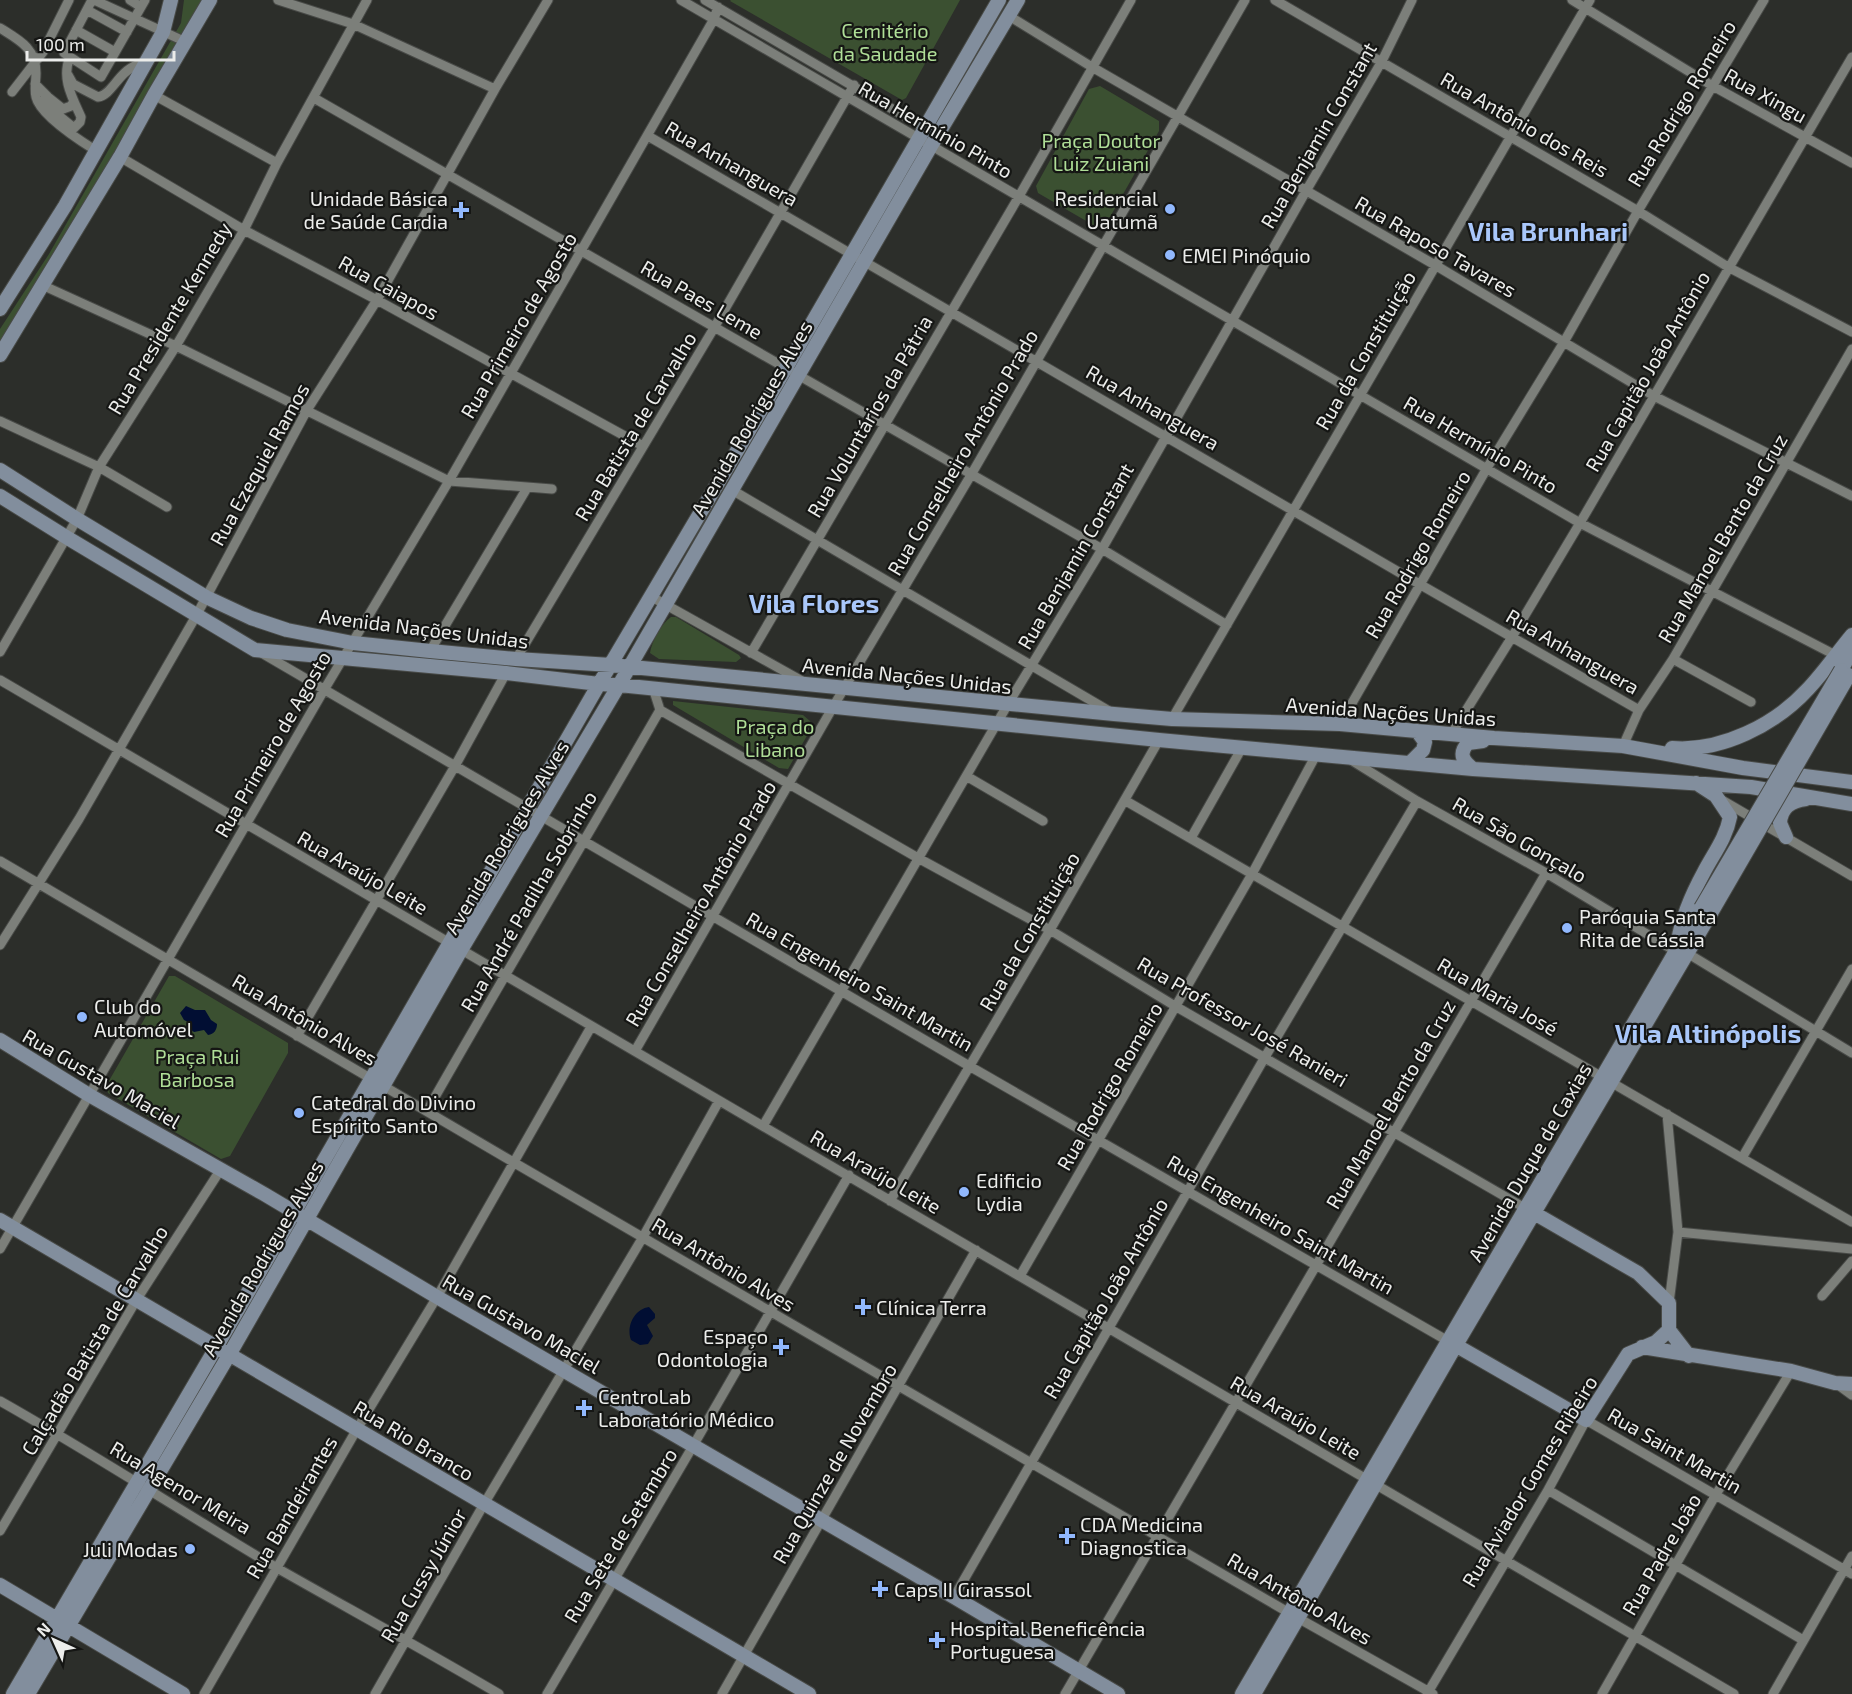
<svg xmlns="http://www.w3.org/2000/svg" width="1852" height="1694" font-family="'Exo 2',sans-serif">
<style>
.green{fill:#3b5031}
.water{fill:#010e33}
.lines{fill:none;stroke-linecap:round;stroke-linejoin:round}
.street-casing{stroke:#484a47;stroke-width:11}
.secondary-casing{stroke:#484a47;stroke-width:16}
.street{stroke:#7c7f7a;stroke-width:9}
.secondary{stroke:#828e9d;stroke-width:14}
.secondary-bridge-casing{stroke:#484a47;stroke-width:16;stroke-linecap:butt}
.secondary-bridge{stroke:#828e9d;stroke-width:14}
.poi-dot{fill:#91b8fd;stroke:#151614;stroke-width:2}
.labels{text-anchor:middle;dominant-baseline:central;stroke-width:4.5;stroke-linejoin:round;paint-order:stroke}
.park-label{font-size:20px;fill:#afde97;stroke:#151614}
.street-label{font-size:20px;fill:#ecedeb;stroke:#151614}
.poi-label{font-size:20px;fill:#ecedeb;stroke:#151614;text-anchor:start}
.district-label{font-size:26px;font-weight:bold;fill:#a9c7fa;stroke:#151614}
</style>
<rect width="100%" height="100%" fill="#2c2e2a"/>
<path class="green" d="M184 0H203L72 226 0 341V329L49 254 181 23Z
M731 0H960L906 98 902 100 730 1Z
M1100 86 1159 121V131L1106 224 1100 229 1038 193 1036 186 1089 89Z
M671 617H676L739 655 741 658 736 662 659 659 650 653C652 641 661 624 671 617Z
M673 701 803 715 810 721 812 727 788 769 779 768 673 705Z
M169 976H175L288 1043V1053L230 1156 221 1159 108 1093 106 1086Z"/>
<path class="water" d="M186 1006 195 1010H205L211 1020 217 1024C217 1030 214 1034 208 1035L204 1030 194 1032 190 1029 188 1022 184 1020 180 1013Z
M649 1307 655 1314V1318L647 1325 653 1336 648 1344 640 1345 631 1340C626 1327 634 1309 649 1307Z"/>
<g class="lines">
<g class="street-casing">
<path id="street" d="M92 0 64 53 101 77 145 0
M94 0 186 42
M130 0 141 7
M278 0 353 24 495 89
M681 0 1580 523 1839 657
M705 0 937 135
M1275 0 1638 211 1728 267 1852 332
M1572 0 1711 85 1852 163
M87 10 127 32
M1009 16 1092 67 1435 265 1654 396 1852 496
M0 28C19 40 36 48 36 73 36 81 34 89 36 97 40 115 79 140 95 150
M76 30 115 52
M68 75 73 84 98 97C112 95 118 72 137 65L142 68
M35 84 48 97 63 109 71 106 74 101
M12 92 43 52 69 0
M154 95 277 163
M314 98 1102 549 1227 625
M41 101 74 128 80 122 81 117C72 97 61 78 70 57
M648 136 1421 585 1639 710
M120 157 244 230 377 300 643 446
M42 285 176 346 449 481 552 489
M0 421 99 467 167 507
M732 490 1109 711
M652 597 802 681
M430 651 527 488
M0 652 77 519 99 467 176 346 244 230 277 163 367 0
M260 652 971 1067 1448 1341
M751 653 1018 198 1131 0
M516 659 714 328 854 85
M1673 659 1751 702
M0 680 1734 1694
M653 688 660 710 918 858 1050 930 1175 1006 1525 1208
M1172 719 1590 0
M1340 724 1487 468 1564 342 1638 211 1764 0
M1452 733 1512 637 1580 523 1852 57
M1623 746 1639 710 1673 659 1852 349
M1351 760 1417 801 1546 873 1675 951
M968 777 1043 821
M1720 799 1852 876
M1126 801 1852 1222
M1191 838 1243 746
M0 861 513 1162 1298 1618 1433 1694
M0 945 79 819 196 616 307 410 377 300 495 89 548 0
M1687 953 1852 1053
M297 1036 455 766 506 673
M635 1051 833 707 971 475 1245 0
M427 1111C503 977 583 844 660 710
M1667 1114 1678 1232 1669 1303
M763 1126 1008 704 1102 549 1306 191 1382 61 1412 0
M1742 1158 1852 969
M890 1201 1050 930 1159 740
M1678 1232 1852 1249
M0 1249 324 690 449 481 714 19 718 7
M1020 1276 1252 874 1316 755
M1822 1296 1852 1261
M1837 1384 1852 1395
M0 1401C94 1454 184 1513 277 1568 351 1610 426 1651 499 1694
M1548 1490 1803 1640
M0 1531 137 1299 221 1169
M954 1597 1265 1057 1417 801
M204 1694 357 1429 437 1297 591 1027
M375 1694 484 1504 643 1237 719 1101
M547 1694 693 1446 849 1175
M722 1694 976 1250
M1065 1694 1546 873
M1427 1694 1548 1490 1586 1420 1852 1574
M1602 1694 1715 1496 1791 1371
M1773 1694 1852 1556"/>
</g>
<g class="secondary-casing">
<path id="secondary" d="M0 309 65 206 163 32 171 0
M0 355 120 157 154 95 210 0
M0 470 77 519 206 597 251 618 287 630 353 643 430 651 516 659 611 665 1114 714 1172 719 1340 724 1494 738 1623 746 1743 768 1852 782
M0 496 66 537 255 650 506 673 599 684 619 685 1159 740 1473 769 1751 787 1852 804
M1841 670 1852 651
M1672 748C1721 752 1775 725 1808 689 1824 672 1837 653 1852 635
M1410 763 1423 750 1425 742 1417 731
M1473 769C1463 761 1458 754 1468 743L1483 741
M1786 837 1780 823C1781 807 1791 801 1806 799
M1678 941C1682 917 1692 894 1704 872 1714 853 1726 838 1730 817L1716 796 1696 783
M0 1040 89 1095 264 1194 437 1297 954 1597 1118 1694
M0 1220 809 1694
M1669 1330 1689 1356
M1450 1342 1586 1420 1628 1354 1656 1342 1669 1330V1303L1638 1273 1527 1209
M1642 1347 1791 1371 1835 1383 1852 1384
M0 1585 183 1694
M13 1694 217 1346 599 684 786 368 999 0
M28 1694 229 1355 461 950 619 685 931 146 1018 0
M1242 1694 1701 908
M1254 1694 1456 1345 1711 913"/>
</g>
<use href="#street" class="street"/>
<use href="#secondary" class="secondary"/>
<g class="secondary-bridge-casing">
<path id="secondary-bridge" d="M1701 908 1841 670
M1711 913 1849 675"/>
</g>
<use href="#secondary-bridge" class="secondary-bridge"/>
</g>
<g class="poi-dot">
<circle cx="1170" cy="209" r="6"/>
<path d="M458 201h6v6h6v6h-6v6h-6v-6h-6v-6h6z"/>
<circle cx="1170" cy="255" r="6"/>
<circle cx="1567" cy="928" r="6"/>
<circle cx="82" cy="1017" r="6"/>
<circle cx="299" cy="1113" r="6"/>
<circle cx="964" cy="1192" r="6"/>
<path d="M860 1298h6v6h6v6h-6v6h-6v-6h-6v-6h6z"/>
<path d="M778 1338h6v6h6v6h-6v6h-6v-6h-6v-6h6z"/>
<path d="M581 1399h6v6h6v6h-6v6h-6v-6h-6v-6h6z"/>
<path d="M1064 1527h6v6h6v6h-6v6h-6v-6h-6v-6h6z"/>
<circle cx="190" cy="1549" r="6"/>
<path d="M877 1580h6v6h6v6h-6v6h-6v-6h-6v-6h6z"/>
<path d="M934 1631h6v6h6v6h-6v6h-6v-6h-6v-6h6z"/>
</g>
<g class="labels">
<g class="park-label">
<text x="885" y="30">Cemitério<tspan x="885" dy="23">da Saudade</tspan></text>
<text x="1101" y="140">Praça Doutor<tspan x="1101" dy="23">Luiz Zuiani</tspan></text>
<text x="775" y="726">Praça do<tspan x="775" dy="23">Libano</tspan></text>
<text x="197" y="1056">Praça Rui<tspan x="197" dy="23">Barbosa</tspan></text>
</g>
<g class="street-label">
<text transform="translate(1766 95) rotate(29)">Rua Xingu</text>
<text transform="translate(1681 103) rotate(-59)">Rua Rodrigo Romeiro</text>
<text transform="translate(1525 124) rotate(30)">Rua Antônio dos Reis</text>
<text transform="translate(936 129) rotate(30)">Rua Hermínio Pinto</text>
<text transform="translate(1318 135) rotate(-60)">Rua Benjamin Constant</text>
<text transform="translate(732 163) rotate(30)">Rua Anhanguera</text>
<text transform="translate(1436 246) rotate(30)">Rua Raposo Tavares</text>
<text transform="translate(389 287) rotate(29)">Rua Caiapos</text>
<text transform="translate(702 299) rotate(30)">Rua Paes Leme</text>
<text transform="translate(169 318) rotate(-59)">Rua Presidente Kennedy</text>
<text transform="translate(518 325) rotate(-60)">Rua Primeiro de Agosto</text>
<text transform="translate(1365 350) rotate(-60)">Rua da Constituição</text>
<text transform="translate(1647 371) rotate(-60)">Rua Capitão João Antônio</text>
<text transform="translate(1153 407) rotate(30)">Rua Anhanguera</text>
<text transform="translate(869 416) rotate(-60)">Rua Voluntários da Pátria</text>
<text transform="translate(751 418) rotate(-60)">Avenida Rodrigues Alves</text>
<text transform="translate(635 426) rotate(-59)">Rua Batista de Carvalho</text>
<text transform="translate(1481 444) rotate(30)">Rua Hermínio Pinto</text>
<text transform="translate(962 452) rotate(-60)">Rua Conselheiro Antônio Prado</text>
<text transform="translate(259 464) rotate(-61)">Rua Ezequiel Ramos</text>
<text transform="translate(1722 538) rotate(-60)">Rua Manoel Bento da Cruz</text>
<text transform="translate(1417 554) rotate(-60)">Rua Rodrigo Romeiro</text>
<text transform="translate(1075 556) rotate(-60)">Rua Benjamin Constant</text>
<text transform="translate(424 628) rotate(7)">Avenida Nações Unidas</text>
<text transform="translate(1573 651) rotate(30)">Rua Anhanguera</text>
<text transform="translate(907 675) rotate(6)">Avenida Nações Unidas</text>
<text transform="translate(1391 711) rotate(4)">Avenida Nações Unidas</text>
<text transform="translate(272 744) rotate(-60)">Rua Primeiro de Agosto</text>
<text transform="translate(506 837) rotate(-59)">Avenida Rodrigues Alves</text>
<text transform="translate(1520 839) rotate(30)">Rua São Gonçalo</text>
<text transform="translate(363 872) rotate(30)">Rua Araújo Leite</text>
<text transform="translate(528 901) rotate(-60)">Rua André Padilha Sobrinho</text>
<text transform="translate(700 903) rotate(-60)">Rua Conselheiro Antônio Prado</text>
<text transform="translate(1029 931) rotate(-60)">Rua da Constituição</text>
<text transform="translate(860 981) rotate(30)">Rua Engenheiro Saint Martin</text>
<text transform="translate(1498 996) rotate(30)">Rua Maria José</text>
<text transform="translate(305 1019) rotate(30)">Rua Antônio Alves</text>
<text transform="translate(1243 1021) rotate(30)">Rua Professor José Ranieri</text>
<text transform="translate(102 1078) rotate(30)">Rua Gustavo Maciel</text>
<text transform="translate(1109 1086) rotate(-60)">Rua Rodrigo Romeiro</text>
<text transform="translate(1390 1104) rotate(-60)">Rua Manoel Bento da Cruz</text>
<text transform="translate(1529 1162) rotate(-60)">Avenida Duque de Caxias</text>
<text transform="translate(876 1171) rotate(30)">Rua Araújo Leite</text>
<text transform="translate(1281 1224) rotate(30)">Rua Engenheiro Saint Martin</text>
<text transform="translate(262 1258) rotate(-60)">Avenida Rodrigues Alves</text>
<text transform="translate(724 1264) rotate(31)">Rua Antônio Alves</text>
<text transform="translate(1105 1298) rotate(-60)">Rua Capitão João Antônio</text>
<text transform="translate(522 1323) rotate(30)">Rua Gustavo Maciel</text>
<text transform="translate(94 1340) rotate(-59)">Calçadão Batista de Carvalho</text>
<text transform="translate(1296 1417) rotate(30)">Rua Araújo Leite</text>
<text transform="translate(414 1440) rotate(31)">Rua Rio Branco</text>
<text transform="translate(1675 1450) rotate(30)">Rua Saint Martin</text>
<text transform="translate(834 1463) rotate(-60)">Rua Quinze de Novembro</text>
<text transform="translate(1529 1481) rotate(-59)">Rua Aviador Gomes Ribeiro</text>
<text transform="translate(181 1487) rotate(31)">Rua Agenor Meira</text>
<text transform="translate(291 1507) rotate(-60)">Rua Bandeirantes</text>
<text transform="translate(620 1535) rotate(-59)">Rua Sete de Setembro</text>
<text transform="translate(1661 1554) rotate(-60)">Rua Padre João</text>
<text transform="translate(423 1575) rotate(-60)">Rua Cussy Júnior</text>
<text transform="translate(1300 1598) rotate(30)">Rua Antônio Alves</text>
</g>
<g class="poi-label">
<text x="448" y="198" text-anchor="end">Unidade Básica<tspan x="448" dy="23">de Saúde Cardia</tspan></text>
<text x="1158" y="198" text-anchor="end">Residencial<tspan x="1158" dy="23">Uatumã</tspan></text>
<text x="1182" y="255">EMEI Pinóquio</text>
<text x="1579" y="916">Paróquia Santa<tspan x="1579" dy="23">Rita de Cássia</tspan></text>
<text x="94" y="1006">Club do<tspan x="94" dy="23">Automóvel</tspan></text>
<text x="311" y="1102">Catedral do Divino<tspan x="311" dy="23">Espírito Santo</tspan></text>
<text x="976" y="1180">Edificio<tspan x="976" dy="23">Lydia</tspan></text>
<text x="876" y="1307">Clínica Terra</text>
<text x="768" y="1336" text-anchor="end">Espaço<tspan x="768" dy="23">Odontologia</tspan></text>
<text x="598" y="1396">CentroLab<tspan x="598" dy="23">Laboratório Médico</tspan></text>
<text x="1080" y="1524">CDA Medicina<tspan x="1080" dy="23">Diagnostica</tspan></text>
<text x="178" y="1549" text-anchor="end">Juli Modas</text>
<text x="894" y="1589">Caps II Girassol</text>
<text x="950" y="1628">Hospital Beneficência<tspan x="950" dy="23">Portuguesa</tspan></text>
</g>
<g class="district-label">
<text x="1548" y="230">Vila Brunhari</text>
<text x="814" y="602">Vila Flores</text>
<text x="1708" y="1032">Vila Altinópolis</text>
</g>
</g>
<g transform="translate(54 1640) rotate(315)" stroke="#151614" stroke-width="4.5" paint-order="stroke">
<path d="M0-4.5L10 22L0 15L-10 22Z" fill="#ecedeb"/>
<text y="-9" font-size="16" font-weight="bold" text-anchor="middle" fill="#ecedeb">N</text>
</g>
<path d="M27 51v9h147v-9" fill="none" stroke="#ecedeb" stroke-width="3"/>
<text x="36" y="51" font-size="18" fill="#ecedeb" stroke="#151614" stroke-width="4.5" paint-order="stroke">100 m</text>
</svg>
